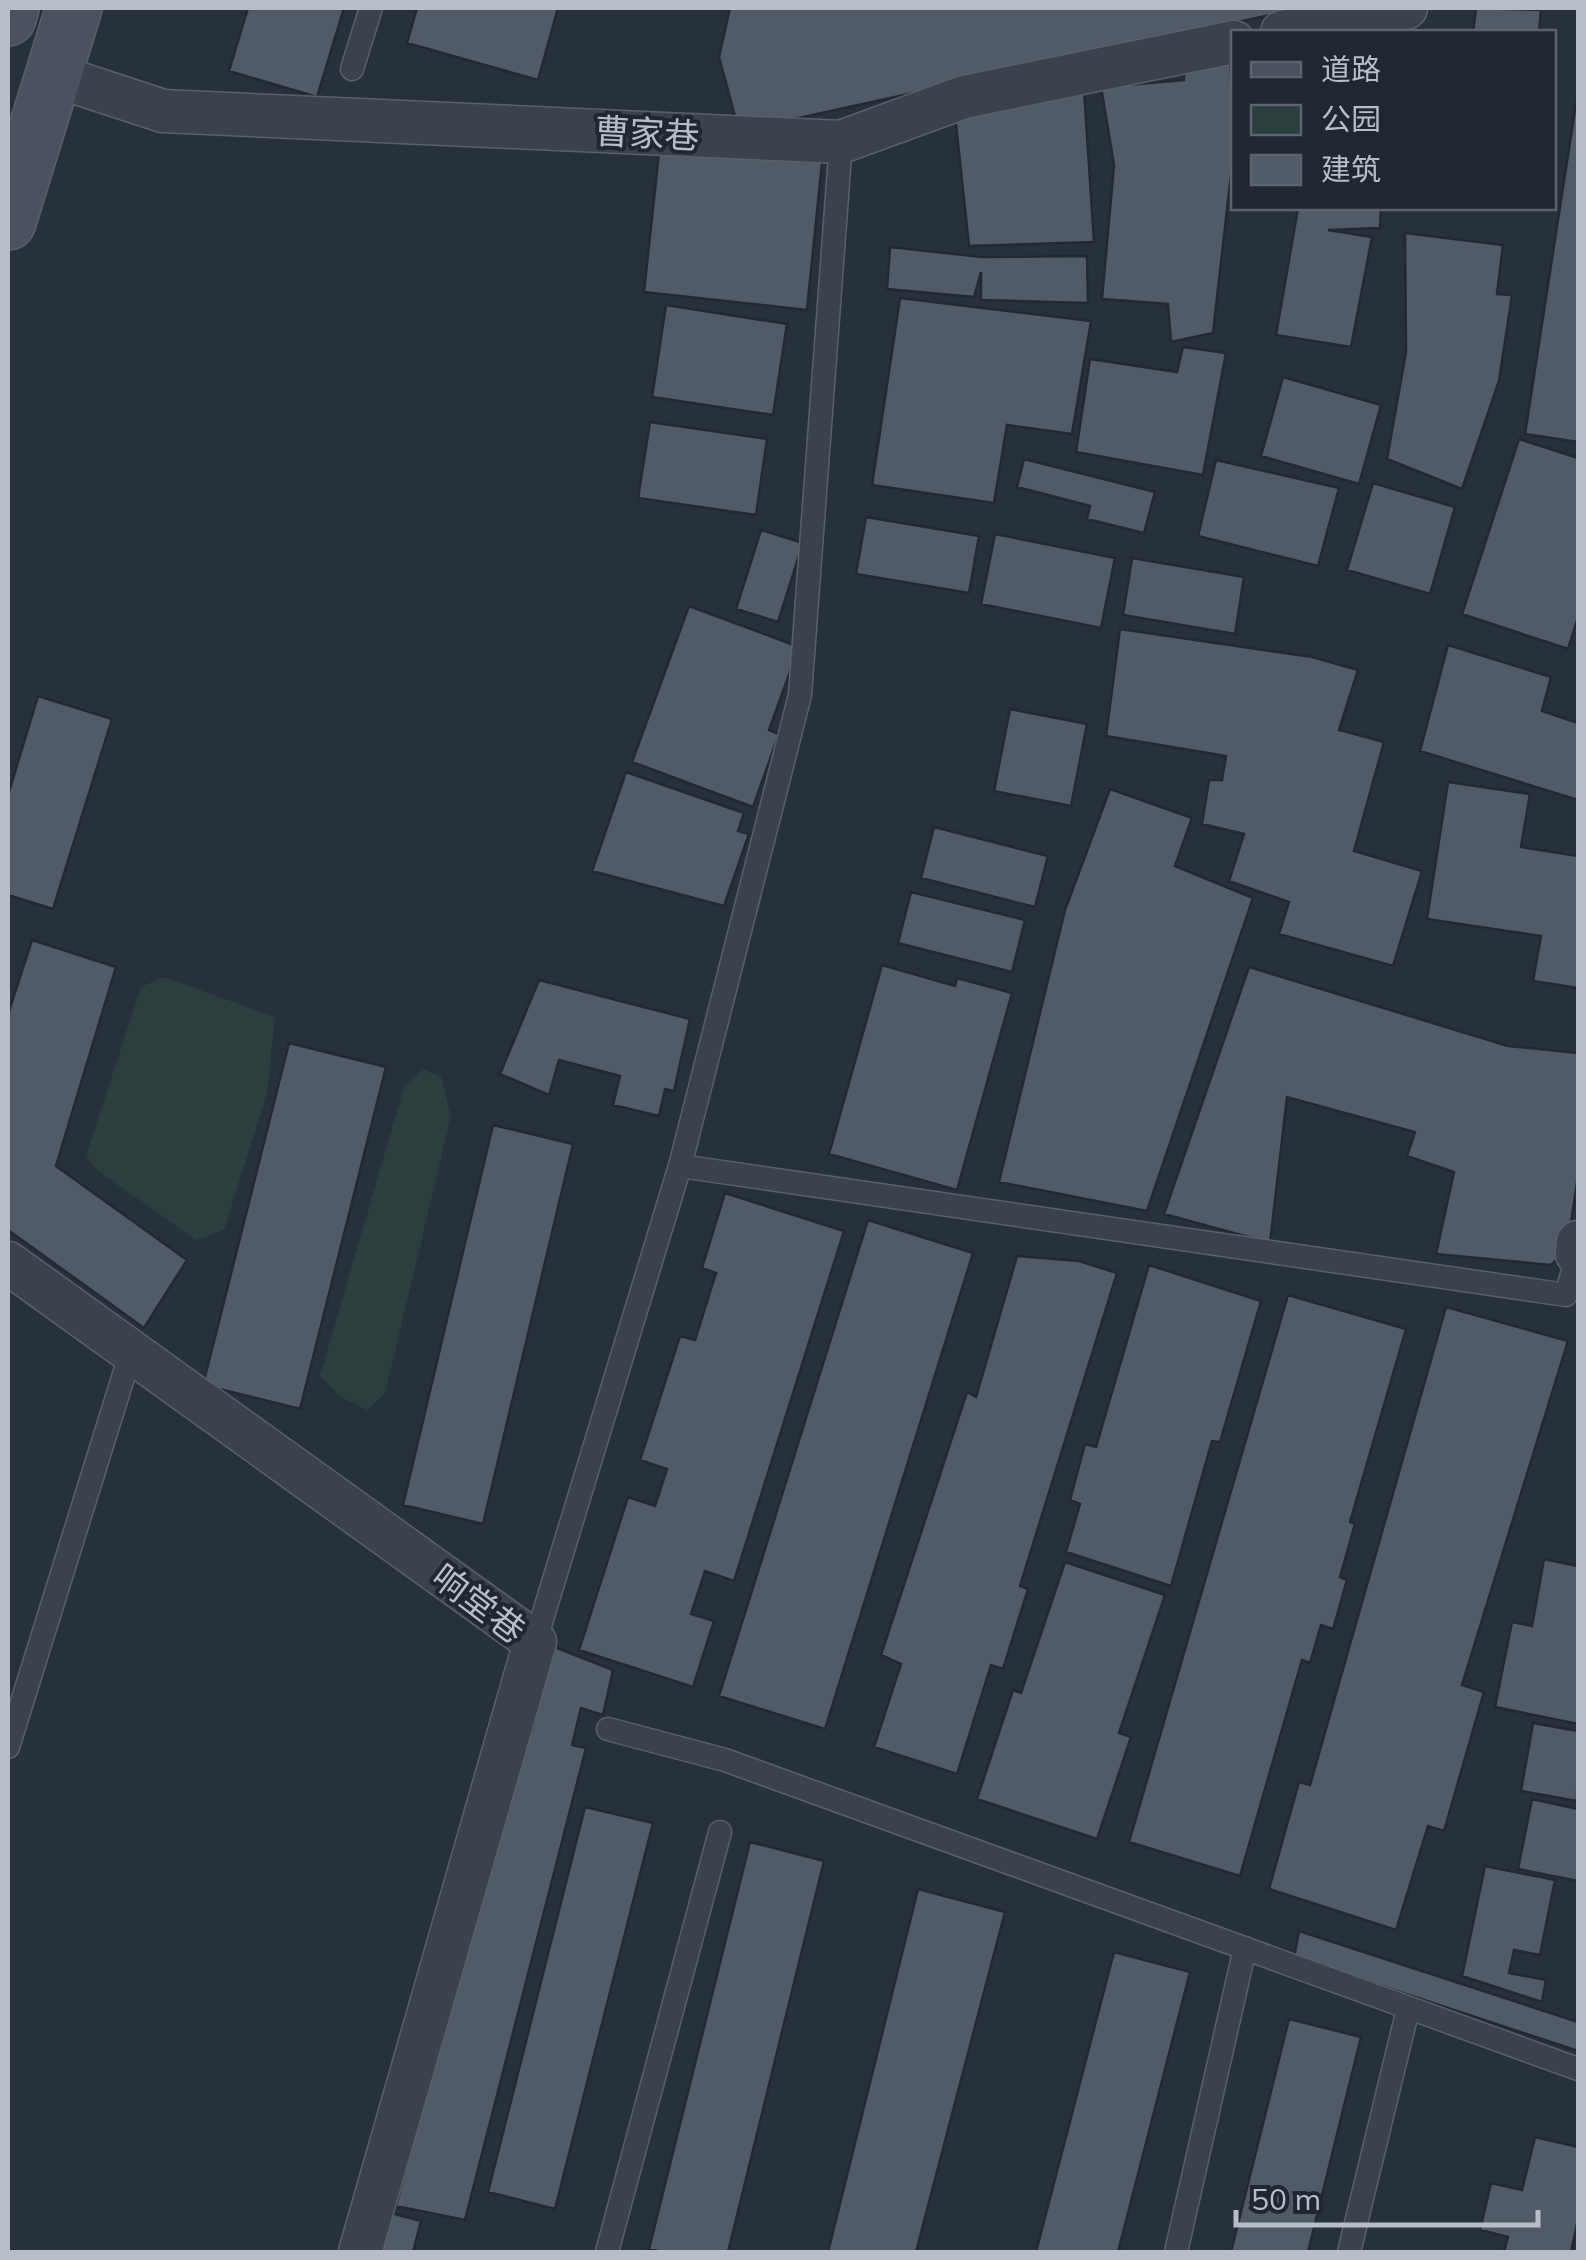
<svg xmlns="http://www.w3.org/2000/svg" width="1586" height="2260" font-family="Mulish,'Noto Sans SC',sans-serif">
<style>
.green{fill:#2c3f3f}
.building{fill:#515a67;stroke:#222934;stroke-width:2.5}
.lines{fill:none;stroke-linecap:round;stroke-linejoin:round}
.service-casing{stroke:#59606a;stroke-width:25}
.minor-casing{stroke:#59606a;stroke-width:45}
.secondary-casing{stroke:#59606a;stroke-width:58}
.service{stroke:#3b424d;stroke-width:22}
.minor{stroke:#3b424d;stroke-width:42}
.secondary{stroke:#4a525f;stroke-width:55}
.labels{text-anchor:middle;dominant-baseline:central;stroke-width:8;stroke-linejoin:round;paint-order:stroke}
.street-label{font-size:35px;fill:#b7bec7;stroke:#202732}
</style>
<rect width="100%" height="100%" fill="#27313c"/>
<path class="green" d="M164 977 275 1017 267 1093 224 1230 196 1240 98 1171 86 1156 141 987Z
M423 1069 441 1077 451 1116 385 1393 367 1410 339 1396 320 1376 404 1087Z"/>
<path class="building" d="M248 8H344L317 97 229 71Z
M417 8H558L538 80 407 43Z
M730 8H1302L739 131 719 57Z
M1476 8 1541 10 1539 32H1473Z
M1230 55 1234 148 1213 333 1171 342 1168 304 1102 299 1114 165 1101 87 1184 80V60Z
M1084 90 1094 242 969 246 954 106Z
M1578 90V442L1525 434Z
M660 143 823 153 807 310 644 292Z
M1298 208H1381L1380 228 1328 230 1372 237 1351 347 1276 335Z
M1405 233 1503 245 1497 294 1512 295 1499 381 1462 489 1387 459 1406 352Z
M890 247 982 257 1087 256 1088 303 981 300V272L974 297 887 289Z
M900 298 1091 321 1072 434 1007 425 994 503 872 485Z
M666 305 787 324 773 415 652 397Z
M1183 347 1226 353 1203 475 1076 452 1090 359 1177 372Z
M1283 377 1381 405 1359 484 1261 456Z
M650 422 767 439 756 515 638 498Z
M1519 439 1578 458V617L1568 649 1462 614Z
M1024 459 1155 492 1144 533 1087 519 1090 506 1017 487Z
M1216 460 1339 488 1318 566 1198 536Z
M1373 483 1455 507 1430 594 1347 570Z
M866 517 979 536 969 593 856 574Z
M761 530 803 543 778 622 736 609Z
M995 534 1115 558 1101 628 981 604Z
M1132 558 1244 577 1235 634 1123 615Z
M689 606 799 647 769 730 779 734 753 807 632 762Z
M1120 629 1312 657 1358 670 1339 730 1384 742 1354 851 1422 871 1393 966 1279 934 1289 902 1229 881 1244 834 1202 824 1209 780H1222L1226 756 1106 736Z
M1448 645 1551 677 1542 711 1578 723V800L1420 751Z
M38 696 112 719 53 909 8 895V795Z
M1010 709 1087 724 1071 806 994 791Z
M626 772 744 813 738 831 749 834 724 906 592 871Z
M1448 782 1530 794 1521 847 1578 856V988L1533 981 1541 936 1427 919Z
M1110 789 1192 818 1175 866 1253 898 1147 1211 999 1182 1065 910Z
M934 827 1048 856 1035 907 921 878Z
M911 892 1025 920 1012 972 898 943Z
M32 940 116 967 56 1166 187 1260 144 1328 8 1230V1014Z
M882 965 955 986 957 978 1012 993 957 1190 829 1154Z
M1249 967 1508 1046 1578 1053V1176L1567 1250 1551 1265 1436 1254 1454 1172 1407 1156 1415 1132 1287 1097 1270 1243 1164 1214Z
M539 980 690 1019 674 1091 665 1089 659 1116 613 1105 620 1076 559 1060 549 1095 500 1074Z
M289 1043 386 1067 300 1409 203 1385Z
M493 1125 573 1144 483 1524 403 1505Z
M725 1193 844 1231 734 1581 705 1571 691 1614 714 1621 693 1687 579 1650 628 1497 655 1506 667 1469 640 1460 680 1336 695 1340 716 1273 702 1268Z
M868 1220 973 1253 825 1729 719 1696Z
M1017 1256 1079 1261 1117 1273 1020 1586 1028 1589 1003 1669 991 1665 957 1774 874 1747 901 1664 881 1655 967 1392 976 1397Z
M1149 1265 1261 1301 1220 1442 1212 1441 1171 1586 1066 1552 1080 1504 1070 1500 1085 1444 1096 1447Z
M1288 1295 1406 1329 1350 1522 1355 1524 1340 1577 1347 1580 1333 1629 1321 1625 1310 1663 1302 1660 1240 1876 1129 1842Z
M1446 1307 1568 1341 1462 1685 1484 1692 1444 1831 1428 1826 1396 1930 1269 1889 1299 1782 1310 1785Z
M1544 1559 1577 1566 1578 1561V1724L1495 1707 1512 1622 1532 1626Z
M1065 1562 1165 1595 1119 1733 1131 1737 1097 1839 977 1799 1013 1690 1021 1693Z
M552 1646 613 1670 603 1715 581 1708 572 1745 586 1748 465 2220 396 2206 522 1730 532 1731Z
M1533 1723 1578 1731 1577 1801 1521 1791Z
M1532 1799 1578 1809V1881L1518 1869Z
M585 1807 653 1823 555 2209 488 2192Z
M750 1842 824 1861 728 2252H662L649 2249Z
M1485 1866 1555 1880 1540 1955 1514 1950 1509 1973 1546 1980 1542 2002 1462 1976Z
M918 1889 1005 1912 916 2252H828Z
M1299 1931 1578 2022V2051L1294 1957Z
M1114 1952 1190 1972 1118 2252H1036Z
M1289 2019 1361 2037 1308 2252H1231Z
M1535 2137 1578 2147V2220L1571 2252H1504L1508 2237 1480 2230 1491 2183 1522 2190Z
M387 2212 421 2221 413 2252H377Z"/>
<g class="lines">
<g class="service-casing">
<path id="service" d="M352 69 371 8
M680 1166 800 695 841 142
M535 1642 680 1166 1566 1295 1578 1254
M608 1729 725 1760 1578 2069
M8 1747 131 1352
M607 2252 720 1832
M1176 2252 1245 1948
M1349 2252 1408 2009"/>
</g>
<g class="minor-casing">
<path id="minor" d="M1282 32 1406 8
M53 75 163 111 841 142 964 97 1234 42
M1577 1254 1578 1242
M8 1263 535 1642 360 2252"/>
</g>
<g class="secondary-casing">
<path id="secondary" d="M8 18 11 8
M8 222 74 8"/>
</g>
<use href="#service" class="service"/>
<use href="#minor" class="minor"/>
<use href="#secondary" class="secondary"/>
</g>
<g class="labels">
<g class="street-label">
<text transform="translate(647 133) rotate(3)">曹家巷</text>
<text transform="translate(479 1603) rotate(37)">响堂巷</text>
</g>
</g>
<rect width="1586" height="2260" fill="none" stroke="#b7bec7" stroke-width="20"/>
<rect x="1231" y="30" width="325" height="180" fill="#202732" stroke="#5c636e" stroke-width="2.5"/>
<rect x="1251" y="62" width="50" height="15" fill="#4a525f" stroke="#5c636e" stroke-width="2.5"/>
<text x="1321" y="80" font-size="30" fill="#b7bec7">道路</text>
<rect x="1251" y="105" width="50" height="30" fill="#2c3f3f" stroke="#5c636e" stroke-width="2.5"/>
<text x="1321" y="130" font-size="30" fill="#b7bec7">公园</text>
<rect x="1251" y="155" width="50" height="30" fill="#515a67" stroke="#5c636e" stroke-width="2.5"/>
<text x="1321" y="180" font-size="30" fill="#b7bec7">建筑</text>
<path d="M1236 2210v15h302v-15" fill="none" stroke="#b7bec7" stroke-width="5"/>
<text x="1251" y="2210" font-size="30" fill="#b7bec7" stroke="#202732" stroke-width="8" paint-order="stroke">50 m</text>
</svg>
